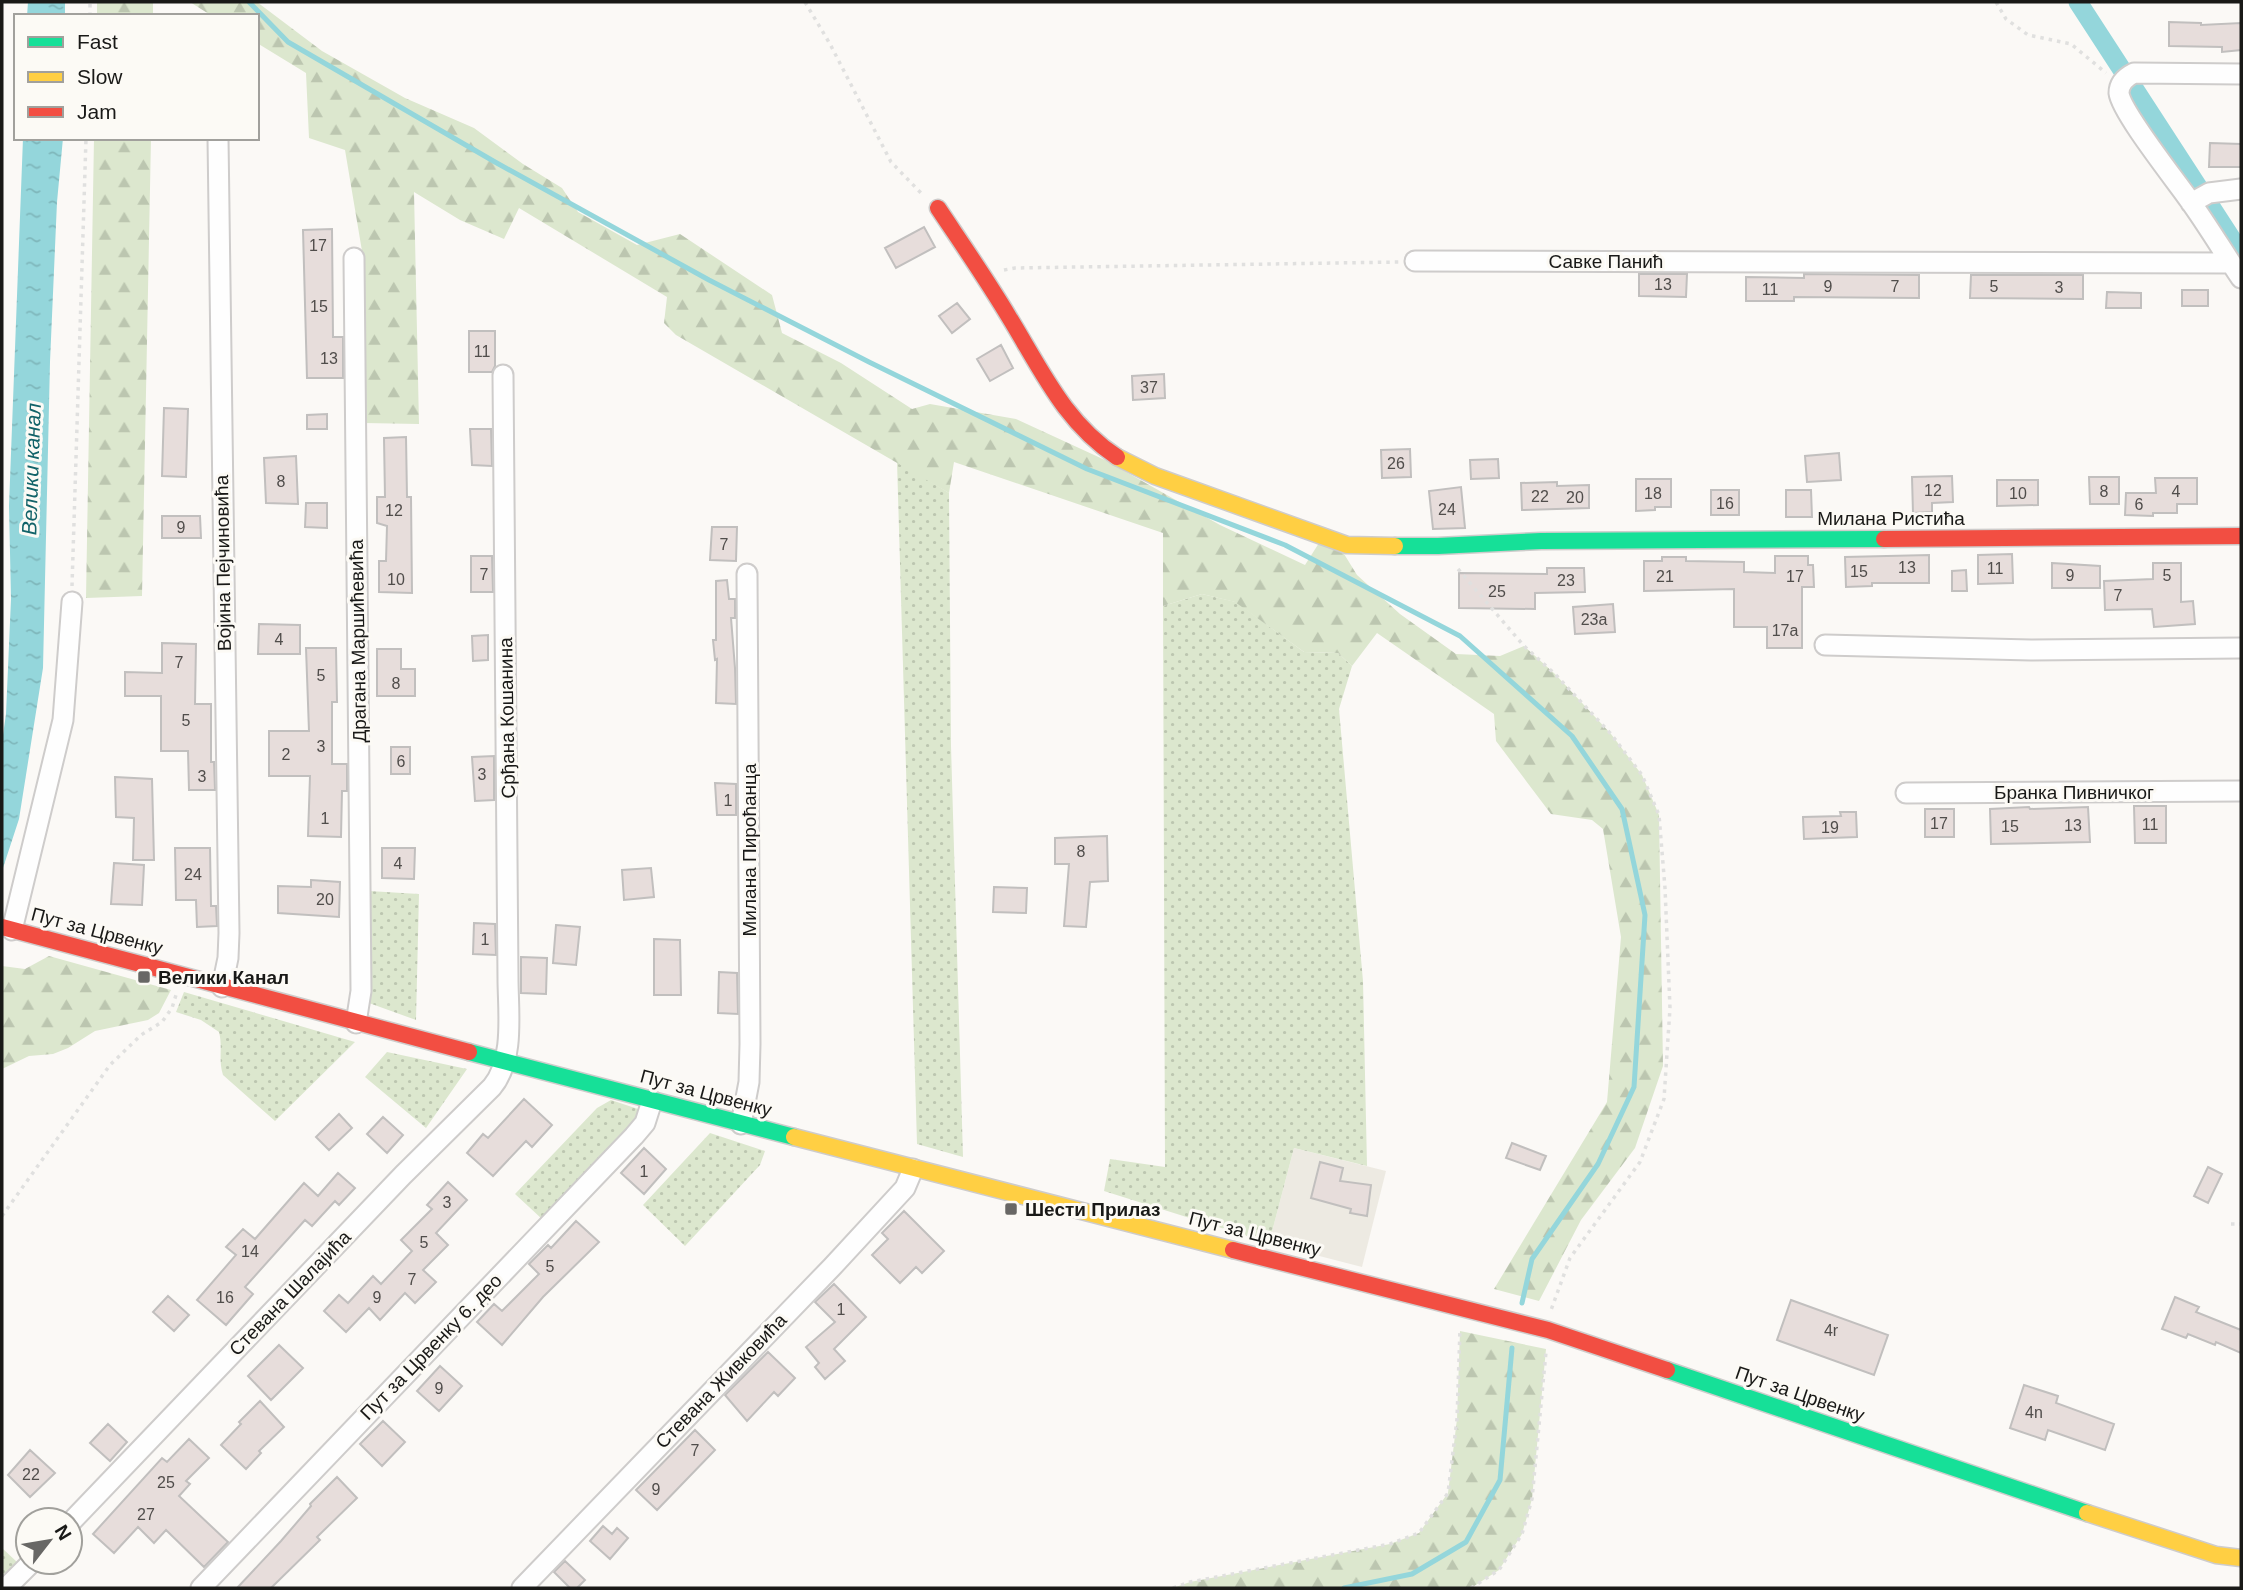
<svg xmlns="http://www.w3.org/2000/svg" width="2243" height="1590" font-family="Helvetica,sans-serif">
<style>
.built{fill:#edeae2}
.grass{fill:url(#grass-dots)}
.forest{fill:url(#forest-firs)}
.water{fill:url(#water-ripples)}
.lines{fill:none;stroke-linecap:round;stroke-linejoin:round}
.stream{stroke:#94d6db;stroke-width:5}
.canal{stroke:#94d6db;stroke-width:19}
.building{fill:#e7dddb;stroke:#c1bfbe;stroke-width:2}
.street-casing{stroke:#cecccb;stroke-width:23}
.fast-casing{stroke:#cecccb;stroke-width:19}
.slow-casing{stroke:#cecccb;stroke-width:19}
.jam-casing{stroke:#cecccb;stroke-width:19}
.path{stroke:#e0e0df;stroke-width:3.5;stroke-dasharray:3.5 5;stroke-linecap:butt}
.street{stroke:#fefefe;stroke-width:19}
.fast{stroke:#16e098;stroke-width:16}
.slow{stroke:#ffcf43;stroke-width:16}
.jam{stroke:#f24e42;stroke-width:16}
.poi-dot{fill:#686765;stroke:#fcfaf5;stroke-width:2.5}
.labels{text-anchor:middle;dominant-baseline:central;stroke-width:6;stroke-linejoin:round;paint-order:stroke}
.number-label{font-size:16px;fill:#504d4b}
.street-label{font-size:19px;fill:#191917;stroke:#fcfaf5}
.poi-label{font-size:19px;font-weight:bold;fill:#191917;stroke:#fcfaf5;text-anchor:start}
.water-label{font-size:21px;font-style:italic;fill:#126369;stroke:#fcfaf5}
</style>
<defs>
<pattern id="grass-dots" width="8" height="8" patternUnits="userSpaceOnUse" patternTransform="scale(1.75)"><rect width="8" height="8" fill="#dce7ce"/><path d="M2 2h.1M6 6h.1" fill="none" stroke="#bcc6b0" stroke-width="1.8" stroke-linecap="round"/></pattern>
<pattern id="forest-firs" width="22" height="20" patternUnits="userSpaceOnUse" patternTransform="scale(1.75)"><rect width="22" height="20" fill="#dce7ce"/><path d="M5 1l3.5 6h-7zM16 11l3.5 6h-7z" fill="#bcc6b0"/></pattern>
<pattern id="water-ripples" width="26" height="14" patternUnits="userSpaceOnUse" patternTransform="scale(1.75)"><rect width="26" height="14" fill="#94d6db"/><path d="M2 4q2-2 4 0t4 0M15 11q2-2 4 0t4 0" fill="none" stroke="#7fb7bb"/></pattern>
</defs>
<rect width="100%" height="100%" fill="#fbf9f6"/>
<path class="built" d="M1294 1148 1386 1171 1362 1267 1269 1243Z"/>
<path class="grass" d="M897 461 949 493 951 746 963 1157 917 1144Z
M1202 594 1236 602 1304 652 1338 653 1352 666 1339 709 1363 981 1367 1166 1294 1148 1269 1243 1104 1191 1110 1159 1165 1167 1163 606Z
M369 891 419 894 416 1020 369 1003Z
M184 992 355 1042 275 1121 223 1075C218 1060 223 1047 219 1032L201 1020 176 1012Z
M387 1052 467 1069 426 1128 365 1077Z
M611 1100 644 1111 619 1143 542 1219 515 1194 597 1108Z
M710 1133 765 1151 760 1165 685 1246 643 1205Z
M2 1548 17 1562 2 1578Z"/>
<path class="forest" d="M97 2H153V16H97Z
M190 2H257L322 51 405 98 474 128 523 164 562 188 578 212 637 245 680 234 772 295 782 333 841 363 912 409 930 404 1016 419 1105 460 1220 525 1305 565 1319 543 1341 549 1357 575 1400 614 1456 654 1500 656 1524 646 1555 674 1611 734 1642 775 1659 815 1663 1066 1635 1148 1581 1220 1539 1301 1494 1289 1607 1102 1621 937 1603 829 1592 820 1551 814 1496 741 1494 714 1377 633 1352 666 1338 653 1304 652 1235 602 1202 594 1163 606V533L954 462 949 493 676 335 664 323 667 297 519 208 504 239 460 220 414 192 419 424 364 423 362 251 345 150 309 138 306 73 257 43V16H212Z
M94 138H151L142 596 86 598Z
M49 956 171 990 159 1013 148 1020 95 1031 68 1048 53 1054 29 1056 2 1069V966L25 969Z
M1460 1331 1546 1349 1532 1499 1522 1534 1499 1570 1471 1588H1173L1190 1582 1390 1544 1419 1533 1448 1493 1457 1419Z"/>
<path class="water" d="M28 2H65V16H27Z
M23 138H63L57 202 50 362 43 668 19 819 2 871V742L6 714 11 599 9 506Z"/>
<g class="lines">
<path class="stream" d="M249 2 288 42 495 162 709 280 869 362 1087 469 1285 545 1460 636 1572 736 1622 809 1645 915 1634 1087 1598 1164 1532 1259 1522 1303
M1344 1588 1412 1574 1466 1542 1500 1480 1512 1348"/>
<path class="canal" d="M2078 2 2241 253"/>
</g>
<path class="building" d="M2169 22 2201 23V25L2241 23V50L2222 52V47L2169 46Z
M2210 143 2241 144V167H2209Z
M924 227 935 247 896 268 885 248Z
M332 229 333 337H343V378H307L303 230Z
M1639 274H1687L1686 297 1639 296Z
M1804 274 1919 275V298L1794 297V301H1746V277L1804 278Z
M1971 275H2083V299L1970 298Z
M2182 290H2208V306H2182Z
M2107 292 2141 293V308H2106Z
M957 303 970 319 952 333 939 316Z
M469 331H495V366L492 372H469Z
M1001 345 1013 368 990 381 977 359Z
M1164 374 1165 398 1133 400 1132 376Z
M164 408 188 409 186 477 162 476Z
M327 414V429H307V415Z
M470 429H491L492 466 472 465Z
M406 437 407 497H411L412 593 379 592V561H386L387 526 377 523V497H385L384 438Z
M1410 449 1411 477 1382 478 1381 450Z
M1839 453 1841 480 1807 482 1805 456Z
M296 456 298 504 266 503 264 458Z
M1498 459 1499 478 1471 479 1470 460Z
M1952 476 1953 502 1932 503V512L1913 513 1912 477Z
M2089 477H2119V504H2090Z
M2155 478H2197V504H2177V513H2153V516L2125 515 2126 493H2156Z
M1636 479H1671V507H1655V510L1636 511Z
M1997 480H2038V505L1997 506Z
M1557 482V486L1589 485V508L1522 510 1521 483Z
M1461 487 1465 528 1433 529 1429 491Z
M1711 490H1739V515H1711Z
M1786 490H1811L1812 517H1786Z
M306 503H327V528L305 527Z
M162 516H200L201 538H162Z
M712 527H737L736 561 710 560Z
M2012 554 2013 583 1978 584V555Z
M1929 555V583H1872V586L1846 587 1845 557Z
M471 556H492L493 592H471Z
M1775 556H1808V565H1813L1814 587H1802V648H1767V627H1734V589L1644 591V561H1662V557H1686V561L1744 562V572L1775 573Z
M2052 563 2100 566V588H2052Z
M2153 563H2181V602L2193 601 2195 624 2154 627 2152 609 2105 610 2104 581 2153 579Z
M1547 568H1584L1585 592 1535 593V609L1459 608V573L1547 574Z
M1966 570 1967 591H1952V571Z
M727 580 729 599H735V618H731L735 668 736 704 716 703 717 659 715 660 713 640H716V581Z
M1613 604 1615 632 1575 634 1573 607Z
M259 624 300 625V654H258Z
M488 635V660L473 661 472 636Z
M162 643 196 644 195 704H211V762H214L215 790H189L188 751H161V696H125V672L162 673Z
M306 648H336L337 702H332V764H347V791H342L341 837 308 836 310 776H269V731H309Z
M377 649H401V669H415V696H377Z
M391 747H410V774H391Z
M494 756V800L475 801 472 757Z
M115 777 152 779 154 860H133L134 818 116 817Z
M715 783 736 784V815H717Z
M2134 806H2166V843H2135Z
M2029 807 2030 809 2088 807 2090 842 1991 844 1990 809Z
M1925 809H1954V837H1925Z
M1840 812H1856L1857 837 1804 839 1803 817 1841 816Z
M1107 836 1108 881 1090 882 1086 927 1064 926 1069 864H1055V838Z
M175 848H210L211 906H216L217 926 197 927 196 900H176Z
M382 848H415L414 879 382 878Z
M114 863 144 865 142 905 111 904Z
M651 868 654 897 624 900 622 870Z
M311 880 340 882 339 917 278 913V886L311 887Z
M994 887 1027 888 1026 913 993 912Z
M474 923 495 924 496 955 473 954Z
M556 925 580 927 576 965 553 963Z
M654 939 680 940 681 995H654Z
M521 957 547 958 546 994 521 993Z
M719 972 737 973 738 1014 718 1013Z
M524 1099 552 1125 532 1147 526 1141 493 1176 467 1153 483 1134 488 1138Z
M339 1114 352 1128 329 1150 316 1137Z
M383 1117 403 1135 387 1153 367 1134Z
M1512 1143 1546 1156 1540 1170 1506 1158Z
M644 1148 666 1169 644 1194 621 1173Z
M1320 1162 1343 1168 1340 1181 1371 1185 1367 1216 1350 1213 1351 1209 1311 1198Z
M2208 1167 2222 1174 2208 1203 2194 1196Z
M338 1173 355 1188 339 1205 335 1201 312 1226 305 1220 245 1287 253 1294 226 1325 197 1300 236 1255 226 1247 243 1229 255 1239 304 1183 318 1196Z
M448 1182 467 1200 436 1233 448 1245 423 1270 436 1282 415 1303 405 1293 380 1320 369 1308 346 1332 324 1311 339 1295 348 1303 373 1276 381 1284 412 1251 401 1240 432 1209 427 1205Z
M904 1211 944 1251 922 1273 916 1267 900 1283 872 1255 888 1239 882 1233Z
M576 1221 599 1242 543 1297 502 1345 477 1322 494 1304 502 1311 539 1274 529 1264 548 1245 551 1248Z
M834 1284 866 1317 834 1349 845 1361 825 1379 815 1367 819 1363 806 1347 835 1322 815 1302Z
M168 1296 189 1315 174 1331 153 1312Z
M2175 1297 2199 1307 2196 1312 2241 1330V1353L2216 1342 2215 1345 2188 1334 2186 1338 2162 1329Z
M1791 1300 1888 1335 1874 1375 1777 1340Z
M279 1345 303 1368 271 1400 248 1376Z
M768 1352 795 1378 778 1396 774 1392 747 1421 725 1395Z
M440 1366 462 1386 439 1411 417 1391Z
M2024 1385 2058 1396 2056 1403 2114 1424 2105 1450 2048 1430 2045 1440 2010 1428Z
M260 1401 284 1427 259 1451 261 1453 246 1469 221 1445 241 1424 239 1422Z
M383 1421 405 1442 382 1466 360 1444Z
M108 1424 127 1442 110 1461 90 1443Z
M695 1430 715 1450 657 1510 636 1490Z
M189 1439 209 1458 186 1481 190 1484 179 1496 228 1542 204 1567 166 1530 154 1543 138 1527 114 1553 93 1534 162 1458 167 1462Z
M30 1450 55 1473 30 1497 8 1475Z
M337 1477 357 1498 317 1537 320 1540 271 1588H237L281 1541 311 1506 310 1504Z
M603 1526 612 1534 617 1528 628 1538 610 1559 590 1541Z
M565 1561 585 1580 577 1588H570L554 1572Z"/>
<g class="lines">
<g class="street-casing">
<path id="street" d="M2241 74 2134 73C2126 77 2119 83 2119 93 2121 112 2177 182 2190 201 2208 226 2224 253 2241 278
M218 138 229 933 228 958 222 987
M2191 203 2209 193 2241 189
M354 258 361 991 356 1023
M1415 261 2231 263
M1825 645 2031 650 2241 648
M1906 793 2241 791
M12 930 63 720 72 602
M741 1124 749 1082 750 1044 747 574
M70 1523 403 1175 492 1087C515 1059 508 1012 508 978L503 375
M6 1588 32 1562
M201 1588 634 1136 645 1123 652 1101
M522 1588 832 1267 905 1188 913 1169"/>
</g>
<g class="fast-casing">
<path id="fast" d="M1395 546H1438L1541 541 1884 539
M469 1052 794 1137
M1667 1370 2087 1513"/>
</g>
<g class="slow-casing">
<path id="slow" d="M1117 457 1155 476 1347 545 1395 546
M794 1137 1233 1250
M2087 1513 2216 1555 2241 1558"/>
</g>
<g class="jam-casing">
<path id="jam" d="M938 208C962 244 987 280 1009 317 1041 369 1064 422 1117 457
M1884 539 2241 536
M2 927 469 1052
M1233 1250 1548 1330 1667 1370"/>
</g>
<path class="path" d="M805 2 830 44 891 162 921 193
M1996 2 2006 19 2028 35 2071 44 2106 73
M90 16V2
M1004 270 1015 268 1399 262
M1458 569 1524 646 1555 674 1611 734 1642 775 1659 815 1665 888 1670 1008 1664 1099 1640 1162 1570 1258 1551 1310
M72 586 86 138
M2 1216 110 1065 141 1035 162 1022 172 1008 176 995
M2231 1224H2241
M1173 1588 1190 1582 1390 1544 1419 1533 1448 1493 1457 1419 1460 1329
M1471 1588 1499 1570 1522 1534 1532 1499 1546 1352"/>
<use href="#street" class="street"/>
<use href="#fast" class="fast"/>
<use href="#slow" class="slow"/>
<use href="#jam" class="jam"/>
</g>
<g class="poi-dot">
<rect x="137" y="970" width="14" height="14" rx="3.5"/>
<rect x="1004" y="1202" width="14" height="14" rx="3.5"/>
</g>
<g class="labels">
<g class="number-label">
<text x="318" y="245">17</text>
<text x="1663" y="284">13</text>
<text x="1828" y="286">9</text>
<text x="1895" y="286">7</text>
<text x="1994" y="286">5</text>
<text x="2059" y="287">3</text>
<text x="1770" y="289">11</text>
<text x="319" y="306">15</text>
<text x="482" y="351">11</text>
<text x="329" y="358">13</text>
<text x="1149" y="387">37</text>
<text x="1396" y="463">26</text>
<text x="281" y="481">8</text>
<text x="1933" y="490">12</text>
<text x="2104" y="491">8</text>
<text x="2176" y="491">4</text>
<text x="1653" y="493">18</text>
<text x="2018" y="493">10</text>
<text x="1540" y="496">22</text>
<text x="1575" y="497">20</text>
<text x="1725" y="503">16</text>
<text x="2139" y="504">6</text>
<text x="1447" y="509">24</text>
<text x="394" y="510">12</text>
<text x="181" y="527">9</text>
<text x="724" y="544">7</text>
<text x="1907" y="567">13</text>
<text x="1995" y="568">11</text>
<text x="1859" y="571">15</text>
<text x="484" y="574">7</text>
<text x="2070" y="575">9</text>
<text x="2167" y="575">5</text>
<text x="1665" y="576">21</text>
<text x="1795" y="576">17</text>
<text x="396" y="579">10</text>
<text x="1566" y="580">23</text>
<text x="1497" y="591">25</text>
<text x="2118" y="595">7</text>
<text x="1594" y="619">23a</text>
<text x="1785" y="630">17a</text>
<text x="279" y="639">4</text>
<text x="179" y="662">7</text>
<text x="321" y="675">5</text>
<text x="396" y="683">8</text>
<text x="186" y="720">5</text>
<text x="321" y="746">3</text>
<text x="286" y="754">2</text>
<text x="401" y="761">6</text>
<text x="482" y="774">3</text>
<text x="202" y="776">3</text>
<text x="728" y="800">1</text>
<text x="325" y="818">1</text>
<text x="1939" y="823">17</text>
<text x="2150" y="824">11</text>
<text x="2073" y="825">13</text>
<text x="2010" y="826">15</text>
<text x="1830" y="827">19</text>
<text x="1081" y="851">8</text>
<text x="398" y="863">4</text>
<text x="193" y="874">24</text>
<text x="325" y="899">20</text>
<text x="485" y="939">1</text>
<text x="644" y="1171">1</text>
<text x="447" y="1202">3</text>
<text x="424" y="1242">5</text>
<text x="250" y="1251">14</text>
<text x="550" y="1266">5</text>
<text x="412" y="1279">7</text>
<text x="225" y="1297">16</text>
<text x="377" y="1297">9</text>
<text x="841" y="1309">1</text>
<text x="1831" y="1330">4r</text>
<text x="439" y="1388">9</text>
<text x="2034" y="1412">4n</text>
<text x="695" y="1450">7</text>
<text x="31" y="1474">22</text>
<text x="166" y="1482">25</text>
<text x="656" y="1489">9</text>
<text x="146" y="1514">27</text>
</g>
<g class="street-label">
<text x="1606" y="261">Савке Панић</text>
<text x="1891" y="518">Милана Ристића</text>
<text transform="translate(223 563) rotate(-91)">Војина Пејчиновића</text>
<text transform="translate(358 641) rotate(-91)">Драгана Маршићевића</text>
<text transform="translate(507 718) rotate(-91)">Срђана Кошанина</text>
<text x="2074" y="792">Бранка Пивничког</text>
<text transform="translate(749 850) rotate(-90)">Милана Пироћанца</text>
<text transform="translate(97 931) rotate(15)">Пут за Црвенку</text>
<text transform="translate(706 1093) rotate(15)">Пут за Црвенку</text>
<text transform="translate(1255 1234) rotate(14)">Пут за Црвенку</text>
<text transform="translate(290 1293) rotate(-46)">Стевана Шалајића</text>
<text transform="translate(431 1347) rotate(-46)">Пут за Црвенку 6. део</text>
<text transform="translate(721 1381) rotate(-46)">Стевана Живковића</text>
<text transform="translate(1800 1394) rotate(19)">Пут за Црвенку</text>
</g>
<g class="poi-label">
<text x="158" y="977">Велики Канал</text>
<text x="1025" y="1209">Шести Прилаз</text>
</g>
<g class="water-label">
<text transform="translate(31 469) rotate(-88)">Велики канал</text>
</g>
</g>
<rect width="2243" height="1590" fill="none" stroke="#191917" stroke-width="7"/>
<rect x="14" y="14" width="245" height="126" fill="#fcfaf5" stroke="#a1a09c" stroke-width="2"/>
<rect x="28" y="37" width="35" height="10" fill="#16e098" stroke="#a1a09c" stroke-width="2"/>
<text x="77" y="49" font-size="21" fill="#191917">Fast</text>
<rect x="28" y="72" width="35" height="10" fill="#ffcf43" stroke="#a1a09c" stroke-width="2"/>
<text x="77" y="84" font-size="21" fill="#191917">Slow</text>
<rect x="28" y="107" width="35" height="10" fill="#f24e42" stroke="#a1a09c" stroke-width="2"/>
<text x="77" y="119" font-size="21" fill="#191917">Jam</text>
<g transform="translate(49 1541) rotate(59)"><circle r="33" fill="#fcfaf5" stroke="#a1a09c" stroke-width="2"/>
<path d="M0-5L12 26L0 18L-12 26Z" fill="#686765"/>
<text y="-10" font-size="19" font-weight="bold" text-anchor="middle" fill="#191917">N</text>
</g>
</svg>
